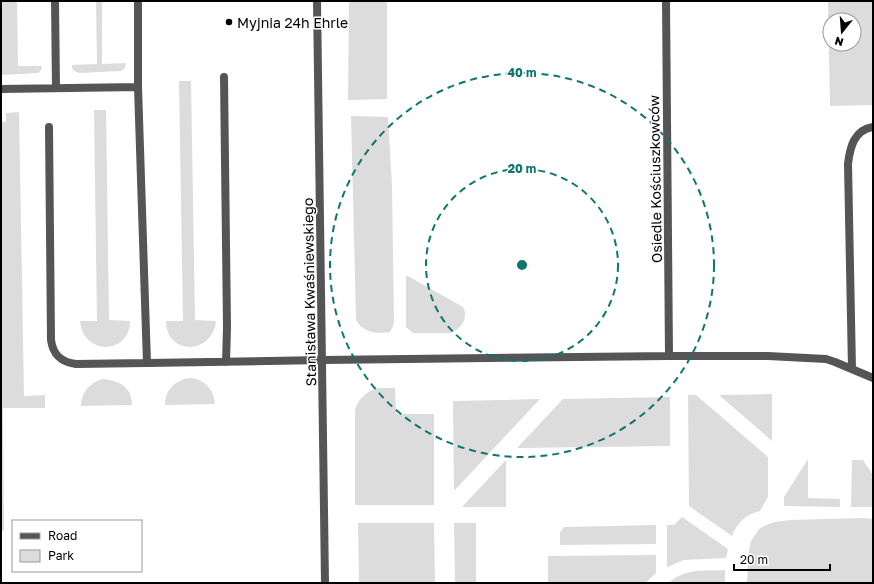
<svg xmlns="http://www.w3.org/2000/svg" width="874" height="584" font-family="'Golos Text',sans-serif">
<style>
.green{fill:#dcdcdc;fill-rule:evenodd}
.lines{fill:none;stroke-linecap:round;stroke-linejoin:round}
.service{stroke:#555;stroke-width:8}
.minor{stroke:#555;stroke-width:8}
.ring{fill:none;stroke:#0f766e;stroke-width:2;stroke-dasharray:7 5}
.poi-dot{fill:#000;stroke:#fff;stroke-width:1.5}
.labels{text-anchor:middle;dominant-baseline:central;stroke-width:3;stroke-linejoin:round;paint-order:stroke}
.poi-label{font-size:14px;fill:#000;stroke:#fff;text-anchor:start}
.street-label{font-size:14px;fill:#000;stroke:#fff}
.centre{fill:#0f766e;stroke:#fff;stroke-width:2}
.ring-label{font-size:12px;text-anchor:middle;font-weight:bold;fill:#0f766e;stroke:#fff;stroke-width:3;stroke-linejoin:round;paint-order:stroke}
</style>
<rect width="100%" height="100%" fill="#fff"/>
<path class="green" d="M1 1H17L18 66H42L41 70 38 73 1 75Z
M96 1H102V64L126 63 125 68 121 71 79 73C74 71 72 70 72 65L97 64Z
M349 1H387V99L348 100Z
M828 1H873V105L830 106ZM830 20H854V44H830Z
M179 81H191L195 320 216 321C212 356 166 355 166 321H183Z
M94 110H106L109 320 130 321C130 355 83 356 80 321H97Z
M19 112 24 396 45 395V408H3L4 531H1V122H6V113Z
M351 116 388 117 392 187 394 322 393 326 390 332C377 334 363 333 356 320Z
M406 275 463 307C469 317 461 330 450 333H413L406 327Z
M190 378C205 379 214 390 215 404L165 405C165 390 175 380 190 378Z
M102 379C119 380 132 387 132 405L81 406C81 392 90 383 102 379Z
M378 388H395L396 414H434V505H355V410C358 399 366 392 378 388Z
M772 394V441L719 395Z
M688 395H696L768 457V497L760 511C746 514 737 523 732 536L689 506Z
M670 397V446L517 448 563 399Z
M540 399 454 491 453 401Z
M808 459V498L840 499V507L784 506V497Z
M506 460V507H462Z
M852 460H863L873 475V507H851Z
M682 517 728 549 726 558 684 560 667 567V525H674Z
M863 518 873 519V583H747L748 555 751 541 759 529 766 525 775 522 790 520Z
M358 523H434L435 583H359Z
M454 523H476V583H455Z
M656 525V544L560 545V532L564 527Z
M656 555V573L645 583H548V556Z
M725 570V583H668C686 568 703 571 725 570Z"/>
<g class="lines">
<path class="service" d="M55 1 56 88
M138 1V87L147 363 323 360
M224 77 227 327 226 362
M1 89 138 87
M49 127 51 340C53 355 61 362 76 364L147 363"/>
<path class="minor" d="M317 1 325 583
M666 1 669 356
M323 360 669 356H768L826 359 835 362 873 378
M852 369 848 164C850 147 854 130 873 127"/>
</g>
<g class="ring">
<circle cx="522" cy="265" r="96"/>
<circle cx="522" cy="265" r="192"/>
</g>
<circle class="poi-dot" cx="229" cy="22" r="4"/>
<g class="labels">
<g class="poi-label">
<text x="237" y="22">Myjnia 24h Ehrle</text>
</g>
<g class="street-label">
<text transform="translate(655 179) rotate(-91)">Osiedle Kościuszkowców</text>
<text transform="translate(309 292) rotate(-91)">Stanisława Kwaśniewskiego</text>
</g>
</g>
<circle cx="522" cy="265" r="6" class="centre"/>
<g class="ring-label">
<text x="522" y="77">40 m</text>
<text x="522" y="173">20 m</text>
</g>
<rect width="874" height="584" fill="none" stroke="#000000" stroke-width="4"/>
<rect x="12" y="520" width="130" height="52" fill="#ffffff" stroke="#999999"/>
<rect x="20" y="533" width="20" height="6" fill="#555555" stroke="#999999"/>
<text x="48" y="540" font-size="12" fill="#000000">Road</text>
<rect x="20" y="550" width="20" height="12" fill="#dcdcdc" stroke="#999999"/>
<text x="48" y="560" font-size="12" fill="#000000">Park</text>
<g transform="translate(842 32) rotate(197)"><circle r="19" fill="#ffffff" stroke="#999999"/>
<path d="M0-3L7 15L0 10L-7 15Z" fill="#000000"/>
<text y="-6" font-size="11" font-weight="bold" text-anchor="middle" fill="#000000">N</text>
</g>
<path d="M734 564v6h96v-6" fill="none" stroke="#000000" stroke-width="2"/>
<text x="740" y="564" font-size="12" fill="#000000" stroke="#ffffff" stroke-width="3" paint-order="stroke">20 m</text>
</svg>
